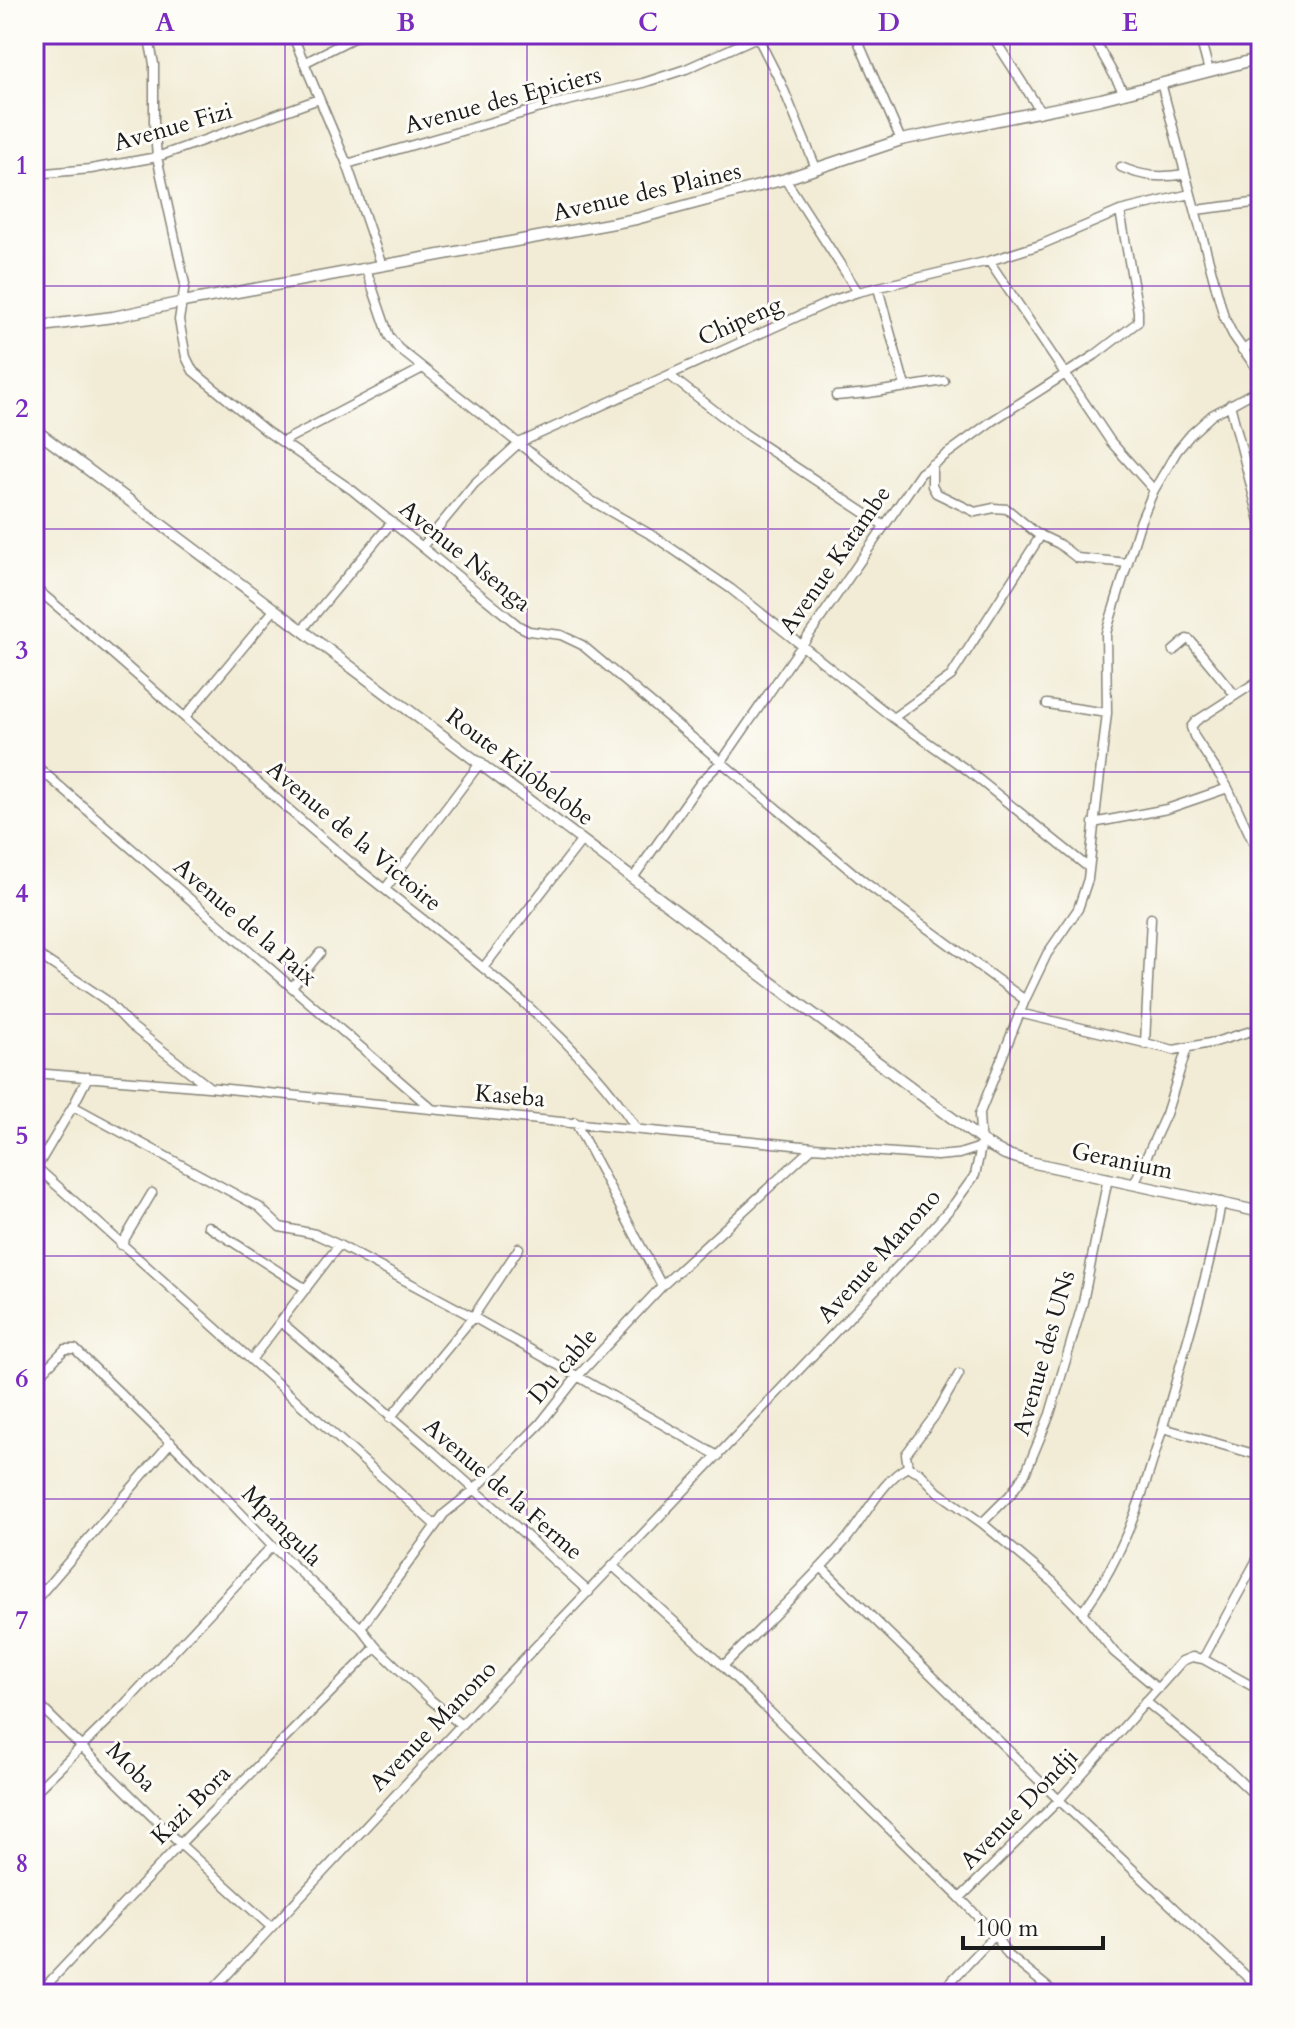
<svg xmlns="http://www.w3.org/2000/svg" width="1295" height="2028" font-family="Cardo,serif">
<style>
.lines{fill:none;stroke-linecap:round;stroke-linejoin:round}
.minor-casing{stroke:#878479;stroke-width:11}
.tertiary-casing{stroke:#878479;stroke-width:13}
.minor{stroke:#fff;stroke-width:8}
.tertiary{stroke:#fff;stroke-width:10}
.grid{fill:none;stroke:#7b2cbf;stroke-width:2;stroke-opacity:0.55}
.labels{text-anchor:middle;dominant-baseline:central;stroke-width:6;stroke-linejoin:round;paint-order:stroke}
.street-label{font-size:24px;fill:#1c1c1c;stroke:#fdfcf7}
.neatline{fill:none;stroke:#7b2cbf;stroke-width:3}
.grid-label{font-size:26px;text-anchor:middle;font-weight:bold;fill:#7b2cbf}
</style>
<rect width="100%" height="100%" fill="#fdfcf7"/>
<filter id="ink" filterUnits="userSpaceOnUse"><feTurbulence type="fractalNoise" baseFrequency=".0125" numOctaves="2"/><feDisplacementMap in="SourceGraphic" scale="16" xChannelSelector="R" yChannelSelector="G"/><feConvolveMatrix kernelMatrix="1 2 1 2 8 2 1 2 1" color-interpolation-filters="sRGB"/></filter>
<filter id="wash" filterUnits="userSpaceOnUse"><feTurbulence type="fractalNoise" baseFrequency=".006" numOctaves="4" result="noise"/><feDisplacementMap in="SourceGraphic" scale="32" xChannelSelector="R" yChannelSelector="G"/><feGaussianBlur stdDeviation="1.8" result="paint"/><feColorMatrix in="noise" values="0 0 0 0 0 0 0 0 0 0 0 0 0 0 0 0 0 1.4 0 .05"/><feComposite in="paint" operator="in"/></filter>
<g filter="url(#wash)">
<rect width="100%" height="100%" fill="#f2ecd6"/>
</g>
<g filter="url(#ink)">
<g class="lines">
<g class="minor-casing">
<path id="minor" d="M148 34 154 64V121L157 157 185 284 179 320 186 357 193 371 266 431 352 490 519 626 529 631 561 635 582 645 863 881 1025 1000
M292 34 347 164 382 266
M756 34 781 83 816 168
M855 34 901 140
M991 34 1041 112
M1091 34 1124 93
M1199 34 1209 71
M304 63 361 34
M1161 83 1224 317 1233 335 1261 375
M347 164 551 105 643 83 686 69 757 37
M1121 167C1143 177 1161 178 1185 174
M34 174 91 169 157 157 319 99
M785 179 858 292
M1196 210 1261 202
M989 261 1111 442 1154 490
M366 269 389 336 398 348 590 500 655 537 731 589 893 718 967 770 1089 868
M878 288 905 386
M1242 350 1261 339
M670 376 744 433 883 525
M836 396 869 393 944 381
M1230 404 1261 525
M282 442 423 368
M932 464V486L936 493 975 512 994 508 1007 509 1036 533 1059 544 1077 558 1128 563
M422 547 474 484 519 443 834 300 858 292 989 261 1040 245 1120 211 1190 194
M34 587C141 675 242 772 349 861 443 937 571 1026 636 1128
M302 630 392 522
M1173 651 1187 639 1190 640 1235 695
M1261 679 1196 721 1191 727 1194 736 1228 788 1261 859
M1047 704 1107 713
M185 717 275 609
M893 718 951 676 1041 535
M34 764 431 1108
M1093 823 1167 809 1228 788
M633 878 700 783 722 761 921 473 992 421 1095 355 1138 322V311L1120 211
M385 889 481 762
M34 952 106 1000 130 1025 208 1086
M483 968 582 840
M292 987 320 953
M1019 1013 1174 1050 1215 1042 1261 1028
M1145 1044 1151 918
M34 1073 208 1087 813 1147 937 1156 959 1154 981 1147
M88 1077 73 1106 259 1207 280 1227 315 1234 339 1245 473 1317 718 1456
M575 1122 662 1286
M34 1165 435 1525
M37 1167 73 1106
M1134 1184 1166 1114 1187 1048
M208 1226 306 1289
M121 1245 152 1193
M281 1322 433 1452 589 1592
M251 1360 339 1245
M34 1381 65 1349H75L213 1484 272 1546 361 1628 376 1647 431 1700 461 1725
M390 1418 473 1317 519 1248
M1163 1428 1261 1456
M908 1467 919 1472 938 1492 982 1523 1053 1582 1082 1612 1114 1652 1158 1689
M908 1467 906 1454 936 1414 959 1374
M982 1523 1010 1495 1025 1474 1050 1414 1083 1302 1108 1178
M614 1567 723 1666 960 1898 995 1935 1008 1955 1056 1994
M821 1567 1059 1800 1261 1990
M34 1602 171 1442
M1082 1612C1132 1550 1156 1450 1178 1374 1194 1317 1212 1261 1221 1202
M361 1628 444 1514 474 1490 540 1424 577 1377 662 1286 813 1147
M1203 1659 1261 1552
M723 1666C764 1625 806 1585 844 1542 862 1522 883 1478 908 1467
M34 1700 180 1844 271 1927
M1145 1701 1222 1764 1261 1801
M34 1793 122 1707 272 1546
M960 1898 1059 1800 1182 1661 1192 1657 1203 1659 1261 1691
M38 1994 180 1844 376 1647
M209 1994 461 1725 918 1245 954 1204 975 1175 981 1147 979 1115 1025 1000 1047 954 1078 909 1088 879 1107 713 1106 633 1141 520 1154 490 1177 451 1191 434 1212 415 1261 388
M939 1994 995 1935"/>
</g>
<g class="tertiary-casing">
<path id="tertiary" d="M34 327 113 317 183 302 636 219 785 179 901 140 1101 99 1261 58
M34 429 988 1145 1005 1154 1030 1162 1261 1212"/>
</g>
<use href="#minor" class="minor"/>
<use href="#tertiary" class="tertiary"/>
</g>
</g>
<path class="grid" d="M285 34V1994M527 34V1994M768 34V1994M1010 34V1994M34 286H1261M34 529H1261M34 772H1261M34 1014H1261M34 1256H1261M34 1499H1261M34 1742H1261"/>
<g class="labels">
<g class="street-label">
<text transform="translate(503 100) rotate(-15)">Avenue des Epiciers</text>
<text transform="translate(173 127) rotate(-16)">Avenue Fizi</text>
<text transform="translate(647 192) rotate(-13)">Avenue des Plaines</text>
<text transform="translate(740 321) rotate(-24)">Chipeng</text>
<text transform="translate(465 556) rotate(39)">Avenue Nsenga</text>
<text transform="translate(835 560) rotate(-55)">Avenue Katambe</text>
<text transform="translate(520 767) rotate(37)">Route Kilobelobe</text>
<text transform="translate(354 836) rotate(40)">Avenue de la Victoire</text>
<text transform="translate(245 922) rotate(41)">Avenue de la Paix</text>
<text transform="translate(510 1096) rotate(5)">Kaseba</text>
<text transform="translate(1122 1161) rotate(12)">Geranium</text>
<text transform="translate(879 1256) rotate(-48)">Avenue Manono</text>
<text transform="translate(1044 1353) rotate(-74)">Avenue des UNs</text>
<text transform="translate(563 1366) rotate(-49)">Du cable</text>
<text transform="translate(503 1489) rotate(41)">Avenue de la Ferme</text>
<text transform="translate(282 1526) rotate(45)">Mpangula</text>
<text transform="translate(433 1726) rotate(-46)">Avenue Manono</text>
<text transform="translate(131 1767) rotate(45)">Moba</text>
<text transform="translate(191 1805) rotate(-45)">Kazi Bora</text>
<text transform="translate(1019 1809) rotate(-46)">Avenue Dondji</text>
</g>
</g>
<rect width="1295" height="2028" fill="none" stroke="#fdfcf7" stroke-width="88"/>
<path d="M963 1936v12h140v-12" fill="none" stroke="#1c1c1c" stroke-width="4"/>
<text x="975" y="1936" font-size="24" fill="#1c1c1c" stroke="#fdfcf7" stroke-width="6" paint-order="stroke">100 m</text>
<rect x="44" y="44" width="1207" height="1940" class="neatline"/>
<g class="grid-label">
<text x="165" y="31">A</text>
<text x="406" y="31">B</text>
<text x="648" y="31">C</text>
<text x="889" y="31">D</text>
<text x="1130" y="31">E</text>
<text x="22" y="174">1</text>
<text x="22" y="417">2</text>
<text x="22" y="659">3</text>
<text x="22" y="902">4</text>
<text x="22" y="1144">5</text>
<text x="22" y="1387">6</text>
<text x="22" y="1629">7</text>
<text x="22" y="1872">8</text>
</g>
</svg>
